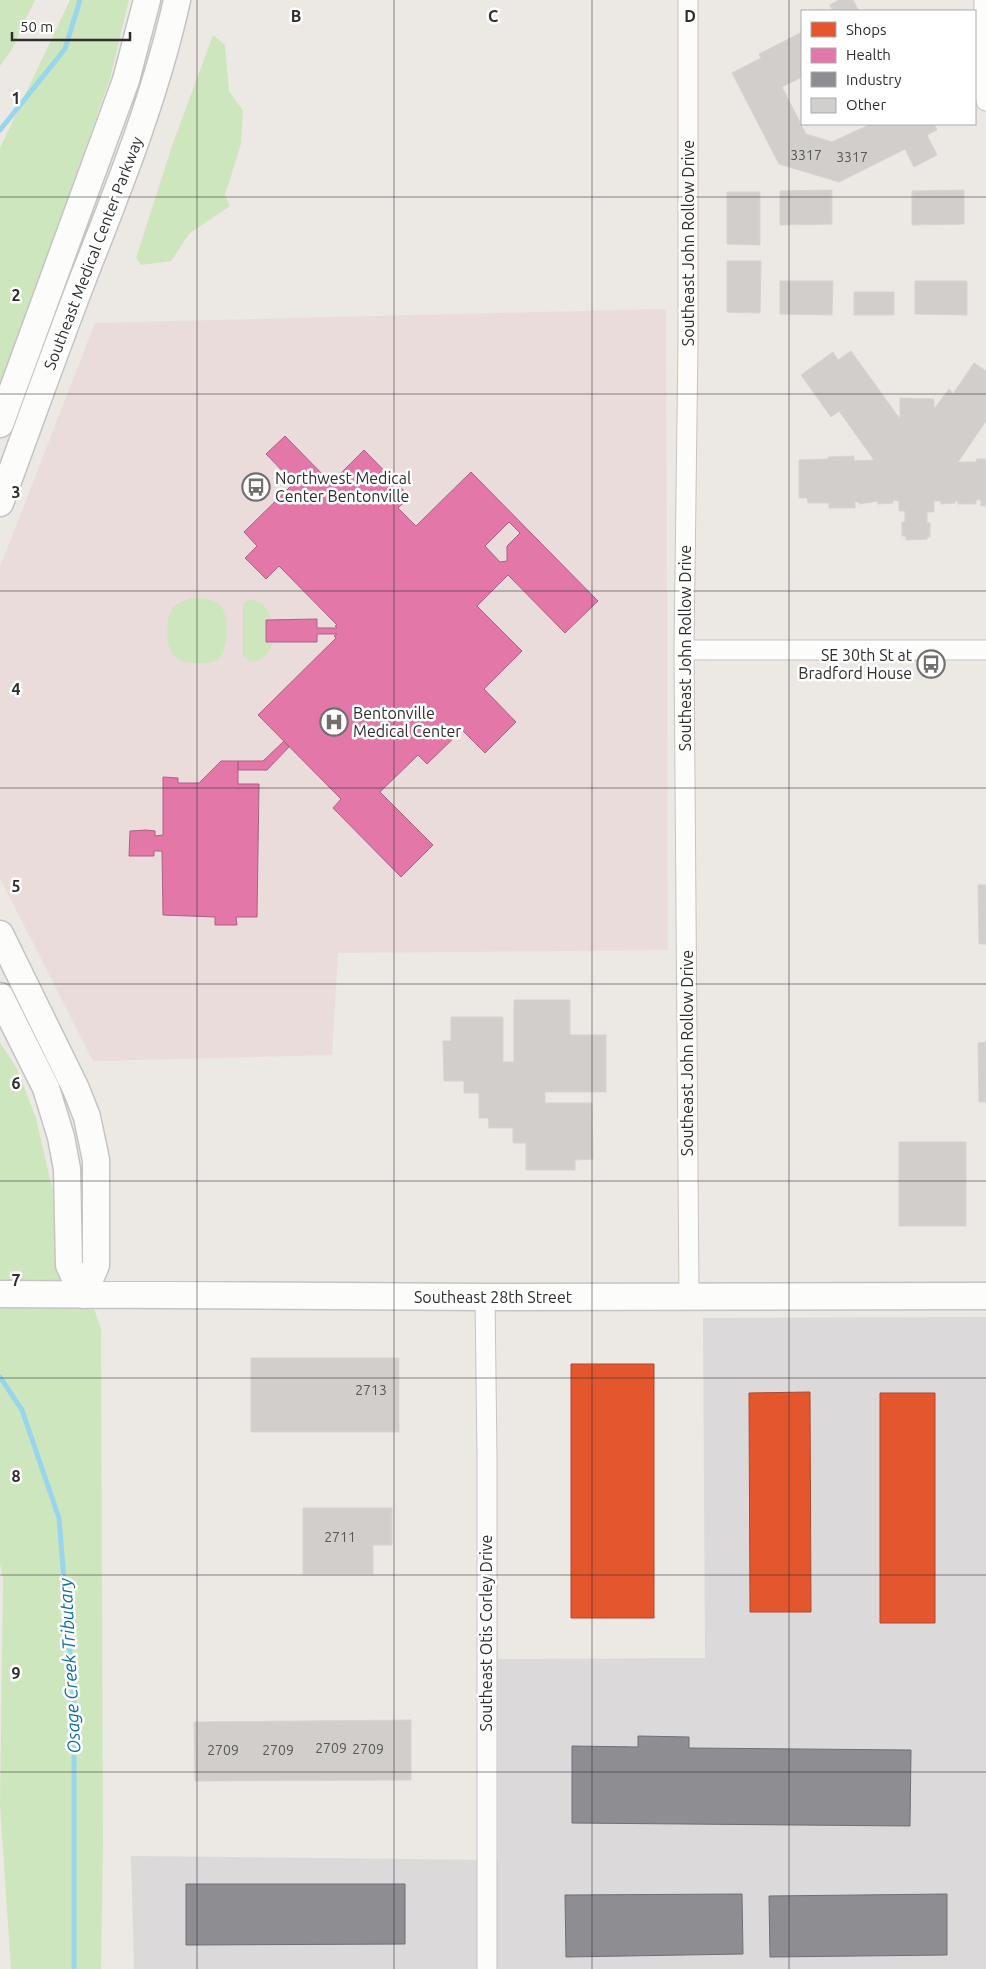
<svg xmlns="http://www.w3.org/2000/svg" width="986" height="1969" font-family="Ubuntu,sans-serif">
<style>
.industrial{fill:#dcd9db}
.medical{fill:#e9dcdb}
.green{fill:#cee6be}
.shops{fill:#e4572e;stroke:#ad4b2e}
.health{fill:#e377a8;stroke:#ad6183;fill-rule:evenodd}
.industry{fill:#8d8d92;stroke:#707074}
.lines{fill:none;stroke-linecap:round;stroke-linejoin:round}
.stream{stroke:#99d6ec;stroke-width:5}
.building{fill:#d1cecb;stroke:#d7d4d0}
.street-casing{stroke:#c5c4c5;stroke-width:21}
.secondary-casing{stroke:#c5c4c5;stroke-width:29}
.street{stroke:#fcfcfb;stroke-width:19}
.secondary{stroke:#fcfcfb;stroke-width:26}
.grid{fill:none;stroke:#2e2e2e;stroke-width:1;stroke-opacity:0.55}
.labels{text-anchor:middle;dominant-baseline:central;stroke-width:5;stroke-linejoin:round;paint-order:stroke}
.number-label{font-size:14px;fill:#585857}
.street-label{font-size:16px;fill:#2e2e2e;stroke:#fff}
.poi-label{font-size:16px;fill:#2e2e2e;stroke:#fff;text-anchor:start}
.water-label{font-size:18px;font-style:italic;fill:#0d6fa3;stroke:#fff}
.grid-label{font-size:16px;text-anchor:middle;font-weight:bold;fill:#2e2e2e;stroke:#fff;stroke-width:5;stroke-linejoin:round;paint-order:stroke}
</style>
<rect width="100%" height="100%" fill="#ece8e4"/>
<path class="industrial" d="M986 1317V1969H134L131 1856 498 1860V1659L705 1658 703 1318Z"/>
<path class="medical" d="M666 309 668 950 338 953 332 1055 93 1061 0 878V567L95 323Z"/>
<path class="green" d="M0 0H35L12 49 0 66Z
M70 0H129L110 78 0 395V148Z
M213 35 225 45 229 91 243 111 241 144 225 195 230 206 189 234 171 261 141 265 136 258 172 146Z
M194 598C203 599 212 598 219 604 231 614 230 657 213 662 209 663 202 663 198 663 175 663 168 655 167 633 167 612 171 602 194 598Z
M251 599C261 601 268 608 271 618H265V642L273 643C270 653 261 662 250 662L243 656V608L244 603Z
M0 1042 17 1069 36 1118 51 1184 101 1329 103 1846 101 1969H11L0 1806 3 1579 0 1564Z"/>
<path class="shops" d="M571 1364H654V1618H571Z
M810 1392 811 1612H750L749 1393Z
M880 1393H935V1623H880Z"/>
<path class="health" d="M285 436 331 483 364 450 410 497 398 508 416 526 471 472 598 601 565 633 508 575 477 606 522 651 484 689 516 722 485 753 462 730 427 764 418 755 380 792 433 845 401 877 333 808 341 799 258 715 336 638 334 636 337 634H317V642H266V620L317 619V628H337L335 626 337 625 279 566 266 579 245 558 257 546 244 532 294 483 266 454ZM509 522 520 533 507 546V561L500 562 485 546Z
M284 741 289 747 267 770H238V761H263Z
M221 761H238V784H259L257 917H236L237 925H215V917L163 915 162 851H154V856H129L130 831 146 830 155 831V836L163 835V777L178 778V783H199Z"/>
<path class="industry" d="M638 1736 689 1737V1748L911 1750 910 1826 572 1823V1746L638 1747Z
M186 1884H405V1944L186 1945Z
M742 1894 743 1954 566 1957 565 1895Z
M947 1894V1955L770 1957 769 1896Z"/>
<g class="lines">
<path class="stream" d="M0 130 65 49 80 0
M0 1377 22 1410 59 1518 74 1702V1969"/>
</g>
<path class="building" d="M839 0H853L859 11H833L830 5Z
M802 32V77L782 87 806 134 832 142 871 124H934L937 130 927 135 937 155 914 167 905 149 839 182 779 164 732 73 761 58 759 54Z
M832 190V224L780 225V191Z
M964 190V224L912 225V191Z
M727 192H760V245L727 244Z
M727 261H761L760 313 727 312Z
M780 281H833L832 315 780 314Z
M915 281H967V315L915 314Z
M854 292H894V315H854Z
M851 351 900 419V398L934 399V409L949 389 953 394 974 363 986 371V421L958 462H977L976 459H986V506H981V500H976V504H958V501H955V503L941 504V501H934V512H927V523H930V537H927V539L906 540V536H902V522H905V511H899V501L893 500V503L878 504V501L859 504V502H855V508H829V503H808L807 498H799V460L828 459V457L854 456V461L874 460 839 411 831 417 801 375 833 352 838 360Z
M978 885H986V944H979Z
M514 1000H570V1035H606V1092H545V1103H592L593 1159 575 1160V1170H526V1143H513V1128H489L488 1118H479V1093H464V1081H444L443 1041H451V1017H503V1062H514Z
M986 1042V1102H979L978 1043Z
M899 1142H966V1226H899Z
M251 1358H399V1432H251Z
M303 1508H392V1545H373V1574H303Z
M411 1720V1780L195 1781 194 1722Z"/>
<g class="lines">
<g class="street-casing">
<path id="street" d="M688 0V340L684 650 689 1296
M984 0 983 78 986 101
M684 650H986
M485 1297 487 1457V1969"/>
</g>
<g class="secondary-casing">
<path id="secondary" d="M0 424 126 80 147 0
M0 503C28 427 55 351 84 276 120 185 156 95 177 0
M0 934 76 1089 87 1117 96 1160V1265L83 1295
M0 996 46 1088 61 1137 67 1169 69 1265 83 1295
M0 1294 485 1297 986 1296"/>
</g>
<use href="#street" class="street"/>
<use href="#secondary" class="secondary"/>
</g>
<path class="grid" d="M197 0V1969M394 0V1969M592 0V1969M789 0V1969M0 197H986M0 394H986M0 591H986M0 788H986M0 984H986M0 1181H986M0 1378H986M0 1575H986M0 1772H986"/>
<defs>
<g id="bus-ring" transform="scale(1.4375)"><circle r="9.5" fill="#fff" stroke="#706f6e" stroke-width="1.5"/><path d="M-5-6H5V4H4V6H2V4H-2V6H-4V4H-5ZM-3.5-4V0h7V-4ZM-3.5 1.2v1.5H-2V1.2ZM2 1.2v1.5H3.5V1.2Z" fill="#706f6e"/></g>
<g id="hospital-ring" transform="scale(1.4375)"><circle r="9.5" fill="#fff" stroke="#706f6e" stroke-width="1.5"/><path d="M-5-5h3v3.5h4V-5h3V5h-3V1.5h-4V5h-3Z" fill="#706f6e"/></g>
</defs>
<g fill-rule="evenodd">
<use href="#bus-ring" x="256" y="487"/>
<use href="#bus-ring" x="931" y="664"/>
<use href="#hospital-ring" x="334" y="722"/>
</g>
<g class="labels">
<g class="number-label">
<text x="806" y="155">3317</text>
<text x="852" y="157">3317</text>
<text x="371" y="1390">2713</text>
<text x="340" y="1537">2711</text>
<text x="331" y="1748">2709</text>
<text x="368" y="1749">2709</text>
<text x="223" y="1750">2709</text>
<text x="278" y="1750">2709</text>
</g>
<g class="street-label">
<text transform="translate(688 243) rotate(-90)">Southeast John Rollow Drive</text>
<text transform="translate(93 253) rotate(-69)">Southeast Medical Center Parkway</text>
<text transform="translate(685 648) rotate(-90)">Southeast John Rollow Drive</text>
<text transform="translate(687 1053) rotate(-90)">Southeast John Rollow Drive</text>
<text x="493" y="1297">Southeast 28th Street</text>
<text transform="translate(486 1633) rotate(-90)">Southeast Otis Corley Drive</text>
</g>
<g class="poi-label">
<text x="275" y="478">Northwest Medical<tspan x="275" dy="18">Center Bentonville</tspan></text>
<text x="912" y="655" text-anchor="end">SE 30th St at<tspan x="912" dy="18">Bradford House</tspan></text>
<text x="353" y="713">Bentonville<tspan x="353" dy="18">Medical Center</tspan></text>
</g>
<g class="water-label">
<text transform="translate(69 1666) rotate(-93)">Osage Creek Tributary</text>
</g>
</g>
<g class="grid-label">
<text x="296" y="22">B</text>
<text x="493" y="22">C</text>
<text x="690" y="22">D</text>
<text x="16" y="104">1</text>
<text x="16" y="301">2</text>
<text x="16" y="498">3</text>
<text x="16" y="695">4</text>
<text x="16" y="892">5</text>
<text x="16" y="1089">6</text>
<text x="16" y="1286">7</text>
<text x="16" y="1482">8</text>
<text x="16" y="1679">9</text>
</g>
<rect x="801" y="10" width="175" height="115" fill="#ffffff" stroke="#ababab"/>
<rect x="811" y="22" width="25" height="15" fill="#e4572e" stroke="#ababab"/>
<text x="846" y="35" font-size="15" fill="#2e2e2e">Shops</text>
<rect x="811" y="48" width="25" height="15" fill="#e377a8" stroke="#ababab"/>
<text x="846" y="60" font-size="15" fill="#2e2e2e">Health</text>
<rect x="811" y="72" width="25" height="15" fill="#8d8d92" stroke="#ababab"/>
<text x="846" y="85" font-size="15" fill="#2e2e2e">Industry</text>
<rect x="811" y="98" width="25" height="15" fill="#d1cecb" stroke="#ababab"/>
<text x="846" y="110" font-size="15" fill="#2e2e2e">Other</text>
<path d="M12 32v8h118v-8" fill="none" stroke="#2e2e2e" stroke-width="2.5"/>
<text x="20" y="32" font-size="15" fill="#2e2e2e" stroke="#ffffff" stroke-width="4" paint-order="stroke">50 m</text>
</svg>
